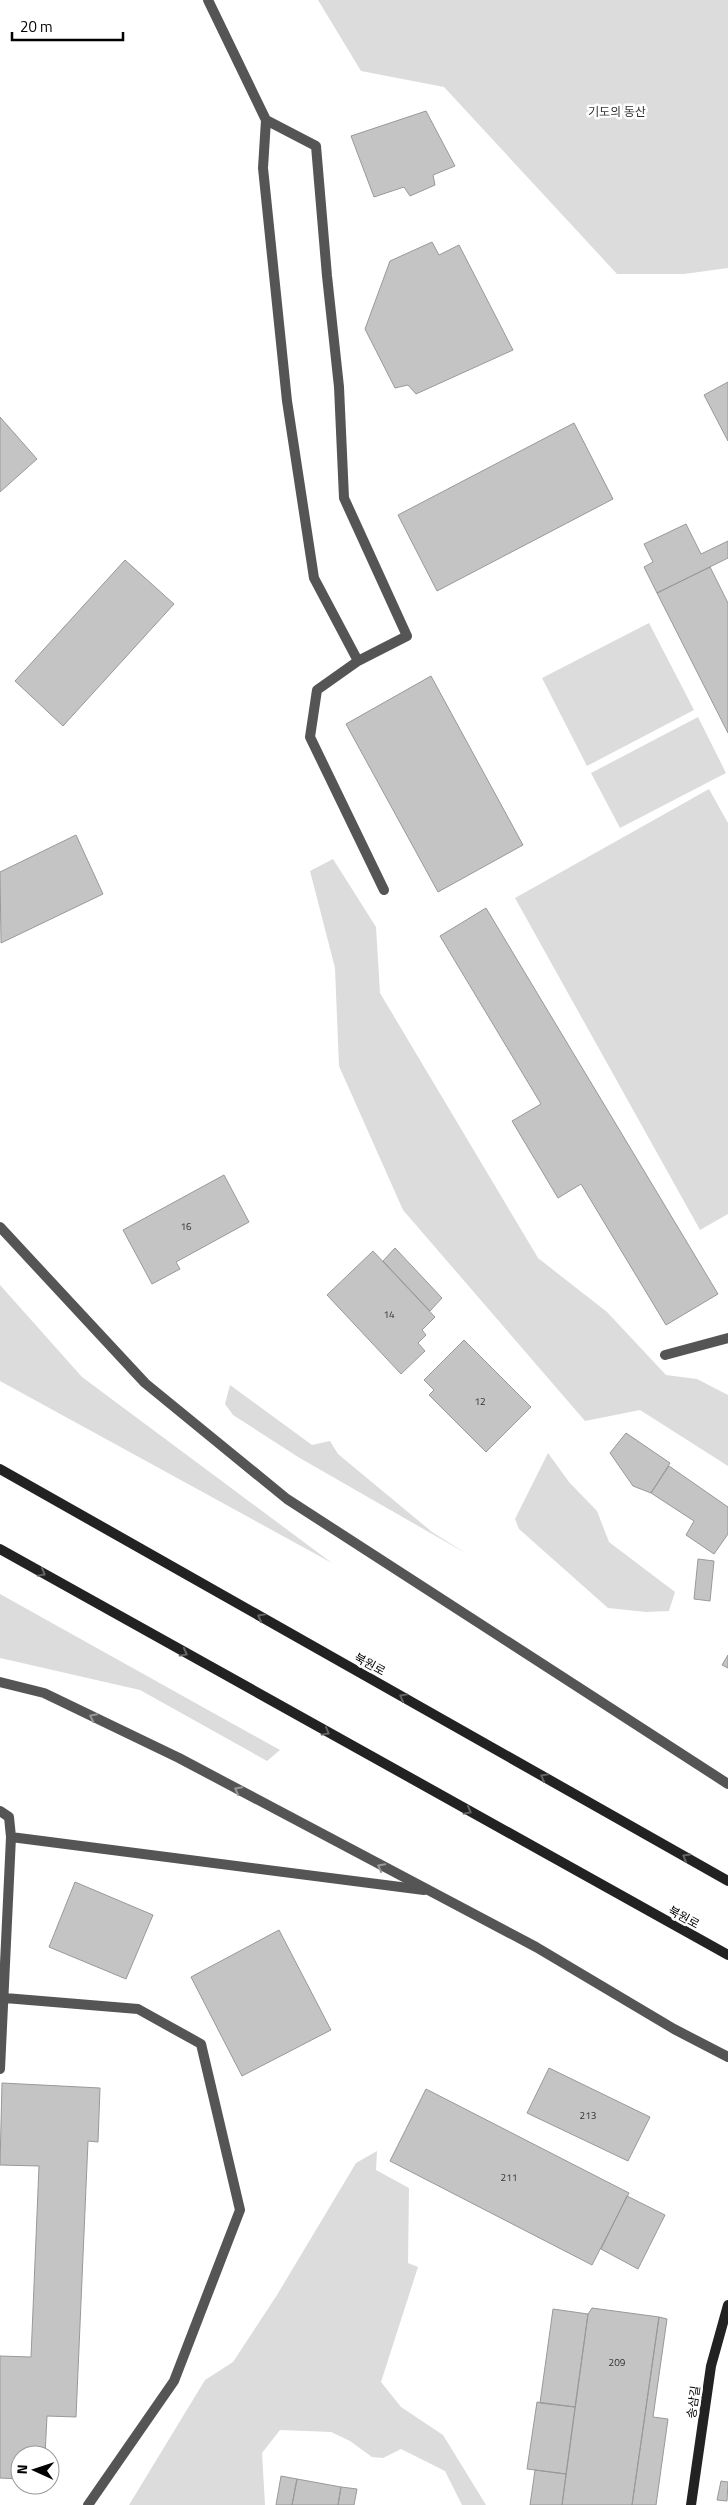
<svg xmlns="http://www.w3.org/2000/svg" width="728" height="2505" font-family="'Titillium Web','Noto Sans KR',sans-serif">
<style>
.green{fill:#dcdcdc}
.building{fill:#c4c4c4;stroke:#999}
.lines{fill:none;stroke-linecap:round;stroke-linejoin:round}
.lane{stroke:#555;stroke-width:10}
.street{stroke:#555;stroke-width:10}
.secondary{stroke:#222;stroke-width:10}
.oneway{stroke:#646464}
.oneway2{stroke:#999}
.labels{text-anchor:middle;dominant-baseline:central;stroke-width:5;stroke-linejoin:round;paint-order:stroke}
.number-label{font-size:10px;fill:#313131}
.park-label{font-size:12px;fill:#333;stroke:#fff}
.street-label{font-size:12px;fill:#000;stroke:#fff}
</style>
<rect width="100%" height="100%" fill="#fff"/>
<path class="green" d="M318 0H728V268L684 274H617L444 87 361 71Z
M649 623 694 710 587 766 542 678Z
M698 717 726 773 620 828 591 773Z
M709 789 728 823V1214L700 1230 515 898Z
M333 859 376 927 380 993 538 1258 607 1312 666 1375 697 1379 728 1395V1466L640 1410 585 1421 403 1210 339 1066 335 968 310 871Z
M0 1285 82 1377 332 1563 0 1381Z
M230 1385 312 1445 330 1441 338 1454 432 1532 467 1554 298 1457 233 1415 225 1404Z
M548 1453 569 1482 597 1511 609 1542 675 1592 669 1611 646 1612 608 1608 519 1529 515 1519Z
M0 1594 280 1750 267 1761 140 1690 0 1658Z
M377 2151 376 2170 409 2188 408 2263 418 2267 381 2382 401 2407 443 2435 486 2505H462L445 2471 401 2449 383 2458 372 2457 350 2441 331 2432 280 2430 262 2453 265 2505H129L205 2380 233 2362 277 2295 356 2163Z"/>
<path class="building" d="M426 111 455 166 433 175 435 185 410 196 404 187 374 197 351 136Z
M432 242 439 255 459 245 513 350 416 394 408 385 395 388 365 329 390 261Z
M728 382V441L704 395Z
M0 417 37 459 0 492Z
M574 423 613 499 437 591 398 515Z
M686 524 701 554 728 541V558L657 593 644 567 653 562 644 544Z
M125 560 174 604 63 726 15 681Z
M710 567 728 603V733L657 593Z
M431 676 523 845 438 892 346 724Z
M76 835 103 894 1 943 0 872Z
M486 908 718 1294 666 1325 581 1184 558 1198 512 1121 541 1104 440 936Z
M224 1175 249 1222 176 1262 180 1269 152 1284 123 1230Z
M395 1248 442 1298 430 1311 383 1261Z
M373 1251 435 1317 422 1330 426 1335 418 1343 425 1351 401 1374 327 1295Z
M464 1340 531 1407 486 1452 429 1395 434 1390 424 1380Z
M626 1433 670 1463 651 1493 633 1486 610 1453Z
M669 1466 728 1507V1534L714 1554 686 1535 694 1521 651 1493Z
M698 1559 714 1561 710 1601 694 1599Z
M728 1655V1668L722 1665Z
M75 1882 153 1915 126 1979 49 1947Z
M279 1930 331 2030 242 2076 191 1977Z
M549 2068 650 2117 628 2161 527 2113Z
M2 2083 100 2088 98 2142 88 2141 76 2417 47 2416 45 2455H20V2479L0 2478V2356L31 2357 39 2166 0 2165Z
M426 2089 629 2193 592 2265 390 2161Z
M627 2196 665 2215 638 2269 601 2249Z
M592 2308 659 2317 632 2505H562L588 2314Z
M553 2309 588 2314 575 2407 540 2403Z
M659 2317 667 2319 653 2417 668 2419 656 2505H632Z
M537 2402 575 2407 566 2474 527 2469Z
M535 2470 566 2474 562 2505H530Z
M281 2476 297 2479 292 2505H276Z
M297 2479 341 2487 338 2505H292Z
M721 2481 728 2482 727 2501 717 2500Z
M341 2487 357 2489 354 2505H338Z"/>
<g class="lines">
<path class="lane" d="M208 0 266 120 263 168 287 401 314 578 358 661
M266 120 316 146 327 276 339 387 344 498 407 636 358 661 317 690 310 737 384 890
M665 1355 728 1338
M0 1811 9 1817 11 1837 0 2069
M11 1837 424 1890
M5 1998 138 2009 201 2044 240 2210 174 2381 88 2505"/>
<path class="street" d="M0 1227 145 1383 287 1499 728 1784
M0 1682 44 1693 179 1758 536 1947 674 2029 728 2057"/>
<path class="secondary" d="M0 1469 728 1881
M0 1549 728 1955
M691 2505 711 2366 728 2305"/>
</g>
<defs><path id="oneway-chevron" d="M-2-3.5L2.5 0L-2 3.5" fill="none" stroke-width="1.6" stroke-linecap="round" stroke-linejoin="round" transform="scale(1.25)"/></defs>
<g class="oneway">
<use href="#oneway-chevron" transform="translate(42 1573) rotate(29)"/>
<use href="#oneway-chevron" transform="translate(261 1617) rotate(-151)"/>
<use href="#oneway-chevron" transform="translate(184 1653) rotate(29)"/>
<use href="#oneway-chevron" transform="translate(403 1697) rotate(-151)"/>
<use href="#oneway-chevron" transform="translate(326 1732) rotate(29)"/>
<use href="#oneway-chevron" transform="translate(544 1777) rotate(-151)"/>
<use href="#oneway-chevron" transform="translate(468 1811) rotate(29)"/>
<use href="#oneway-chevron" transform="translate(686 1857) rotate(-150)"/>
</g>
<g class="oneway2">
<use href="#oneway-chevron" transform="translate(93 1717) rotate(-154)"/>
<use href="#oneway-chevron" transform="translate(238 1790) rotate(-152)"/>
<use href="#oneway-chevron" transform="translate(381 1867) rotate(-152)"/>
</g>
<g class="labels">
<g class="number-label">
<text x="186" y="1226">16</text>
<text x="389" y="1314">14</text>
<text x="480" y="1401">12</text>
<text x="588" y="2115">213</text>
<text x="509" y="2177">211</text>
<text x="617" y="2362">209</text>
</g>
<g class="park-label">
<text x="617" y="111">기도의 동산</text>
</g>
<g class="street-label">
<text transform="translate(370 1664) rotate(29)">북원로</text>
<text transform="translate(684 1917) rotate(29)">북원로</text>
<text transform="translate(693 2402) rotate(-82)">송삼길</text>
</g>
</g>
<g transform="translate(35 2470) rotate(273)"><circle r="24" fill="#ffffff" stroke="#999999"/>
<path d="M0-4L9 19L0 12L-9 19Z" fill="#000000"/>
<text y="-8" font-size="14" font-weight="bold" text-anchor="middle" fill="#000000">N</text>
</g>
<path d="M12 32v8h111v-8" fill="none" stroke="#000000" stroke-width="2.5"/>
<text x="20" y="32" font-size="15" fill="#000000" stroke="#ffffff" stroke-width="4" paint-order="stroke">20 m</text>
</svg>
